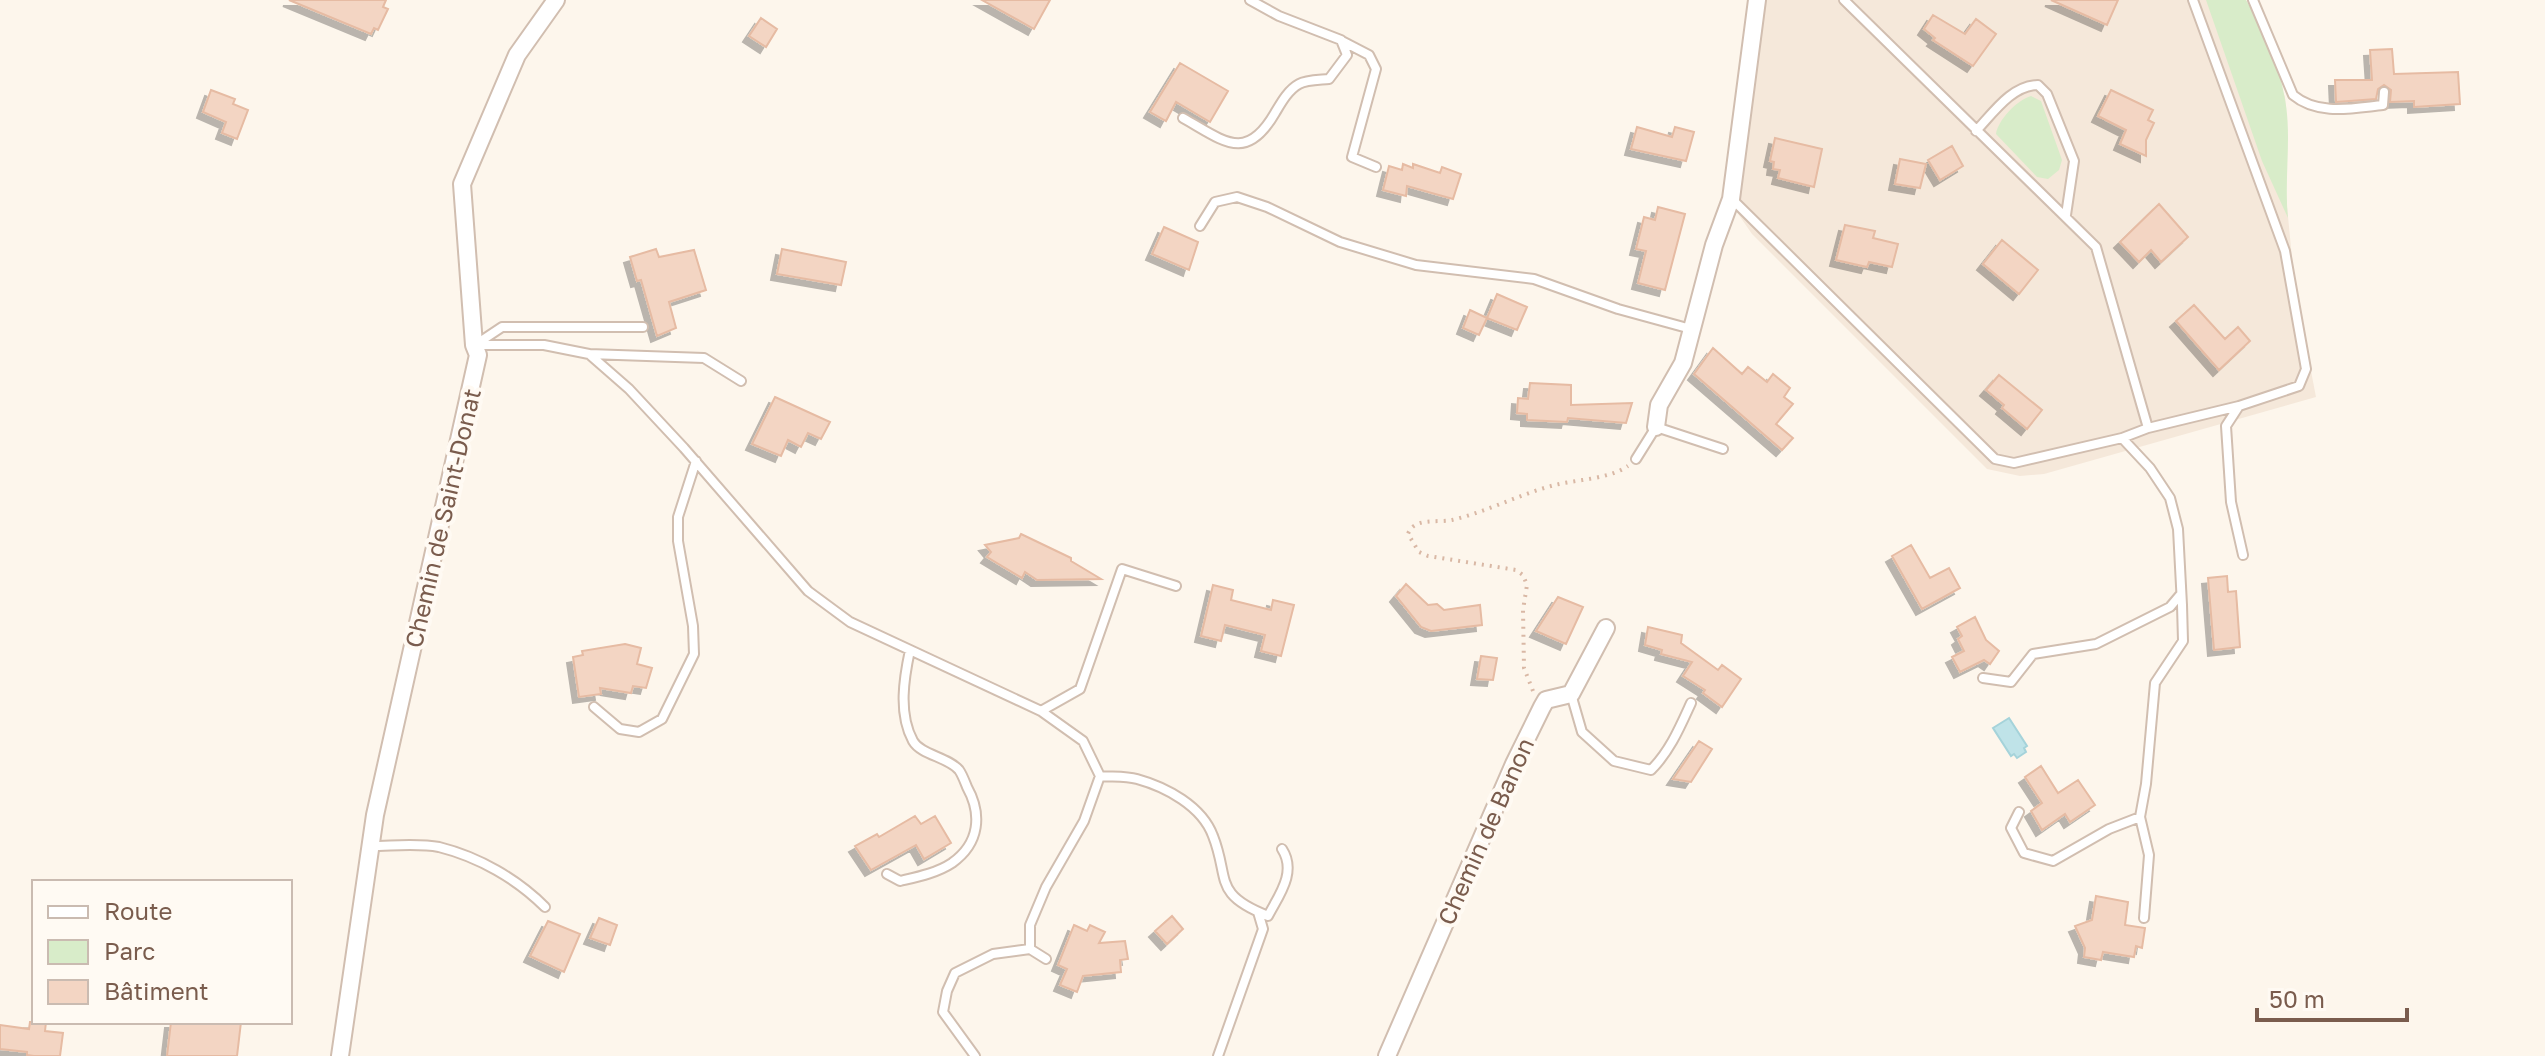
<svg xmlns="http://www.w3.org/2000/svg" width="2545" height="1056" font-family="'Golos Text',sans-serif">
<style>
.residential{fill:#f5e8da}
.green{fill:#d8ecc9}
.water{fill:#bfe3e8;stroke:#a5d3da;stroke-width:2}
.building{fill:#f3d5c3;stroke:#e6bba3;stroke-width:2;filter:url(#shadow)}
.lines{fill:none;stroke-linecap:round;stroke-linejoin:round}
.lane-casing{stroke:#d1beb0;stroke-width:12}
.street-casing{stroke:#d1beb0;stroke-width:20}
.path{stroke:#d9b8a5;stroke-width:4;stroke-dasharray:2 6;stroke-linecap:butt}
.lane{stroke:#fff;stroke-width:8}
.street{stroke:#fff;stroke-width:16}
.labels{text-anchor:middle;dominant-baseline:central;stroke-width:8;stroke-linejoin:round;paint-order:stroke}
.street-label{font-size:24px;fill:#7a5c4d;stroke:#fffaf3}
</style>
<defs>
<filter id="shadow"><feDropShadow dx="-6" dy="6" stdDeviation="0" flood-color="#0004"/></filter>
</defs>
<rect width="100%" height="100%" fill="#fdf6ec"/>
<path class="residential" d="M1760 0H2246L2285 97 2287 124 2285 186 2295 288 2316 397 2044 474 2020 476 1987 469 1752 234 1734 208Z"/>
<path class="green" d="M2206 0H2246C2264 30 2279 64 2285 99 2292 137 2284 178 2288 218L2262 161Z
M2031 96 2041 101 2062 160 2059 170 2048 179 2037 177 1996 134C1998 120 2017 100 2031 96Z"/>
<path class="water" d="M2009 718 2027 746 2024 748 2026 752 2017 758 2014 754 2011 756 1993 728Z"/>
<path class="building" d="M289 0H386L383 7 388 9 378 30 374 28 371 34Z
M982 0H1050L1034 29Z
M2051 0H2118L2107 25Z
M1933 15 1965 34 1976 19 1996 34 1973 66 1933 40 1935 38 1924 29Z
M761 18 777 29 766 47 749 36Z
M2392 49 2394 74 2458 72 2460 104 2414 107V101L2390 102 2391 90 2384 85 2378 89 2376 99 2336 102 2335 80H2372L2370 50Z
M1180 63 1228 91 1210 122 1176 102 1166 121 1150 112Z
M211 90 235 99 233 104 248 110 237 139 222 133 226 122 203 112Z
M2111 90 2153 110 2148 120 2154 123 2146 140V156L2120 144 2126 130 2098 116Z
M1637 127 1672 137 1675 127 1694 132 1686 161 1631 149Z
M1775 138 1822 149 1814 187 1778 178 1780 170 1773 169 1774 162 1770 161Z
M1952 146 1963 166 1940 180 1928 160Z
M1900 159 1926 164 1920 188 1895 184Z
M1403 164 1413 168V164L1440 173 1442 167 1461 174 1453 199 1407 186 1406 196 1383 190 1389 166 1402 170Z
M2159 204 2188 237 2161 262 2151 250 2139 262 2120 242Z
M1658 207 1685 214 1665 290 1638 283 1646 251 1636 249 1644 217 1655 220Z
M1845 225 1875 231 1873 238 1898 244 1892 267 1869 262 1867 267 1836 260Z
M1164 227 1198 242 1189 270 1152 254Z
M2002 240 2038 270 2019 294 1983 264Z
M656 249 659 257 694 250 706 290 669 302 676 328 657 336 641 280 637 281 630 257Z
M782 249 846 262 841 285 777 274Z
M1497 294 1527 307 1517 330 1487 318Z
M2194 305 2225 339 2238 327 2250 341 2219 370 2176 321Z
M1470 310 1487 318 1479 335 1463 328Z
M1713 348 1742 374 1748 367 1767 382 1773 374 1790 388 1784 397 1793 404 1776 424 1793 438 1782 450 1694 374Z
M1999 375 2042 410 2027 429 2002 408 2004 405 1986 390Z
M1530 383 1571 385V405L1632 403 1626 423 1568 418 1567 422 1527 420V414L1517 413 1518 398 1528 399Z
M775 397 830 422 821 439 808 433 801 447 788 440 781 456 752 444Z
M1021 534 1071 558V561L1101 579 1037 580 1025 572 1022 578 987 557 991 552 985 545 1019 538Z
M1911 545 1930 578 1949 568 1960 588 1922 609 1892 556Z
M2227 576 2228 592 2236 591 2240 647 2214 650 2208 578Z
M1406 584 1428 605 1437 604 1444 610 1480 605 1482 625 1431 631 1421 627 1396 596Z
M1213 585 1233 590 1231 600 1271 610 1273 600 1294 605 1281 656 1261 651 1265 635 1225 625 1221 641 1201 636Z
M1558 597 1583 607 1566 644 1536 631Z
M1975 617 1986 640 1999 651 1990 664 1984 660 1960 672 1952 657 1964 651 1958 639 1962 636 1957 627Z
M1648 627 1682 635 1681 643 1718 670 1722 665 1741 679 1722 707 1703 693 1705 690 1683 676 1692 662 1661 654 1662 650 1645 645Z
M625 644 641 648 637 664 652 668 646 688 633 686 631 693 600 688 601 694 579 697 573 657 583 655 582 651Z
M1481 656 1497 658 1493 680 1477 679Z
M1699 741 1712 749 1691 782 1673 779Z
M2041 766 2058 793 2078 780 2095 805 2070 822 2065 814 2042 830 2031 811 2042 803 2025 777Z
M915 816 921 824 935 816 951 843 924 859 916 845 871 870 855 846 877 834 879 837Z
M2096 896 2128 902 2125 925 2145 928 2142 948 2136 946 2134 957 2103 952 2101 960 2084 957 2085 948 2075 926 2092 920Z
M1172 916 1183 929 1167 944 1155 931Z
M599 918 617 925 610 945 590 938Z
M548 921 580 934 564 972 530 956Z
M1074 925 1087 931 1090 925 1105 932 1099 943 1125 941 1128 959 1120 960 1121 972 1083 976 1077 992 1060 985 1067 969 1058 965Z
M30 1022H46L45 1031 63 1033 60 1056H34L27 1055V1052L0 1049V1025L29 1029Z
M171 1022H241L237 1056H167Z"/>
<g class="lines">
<g class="lane-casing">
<path id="lane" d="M2193 0 2285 251 2306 369 2299 386 2239 406 2226 426 2231 502 2243 555
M2253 0 2293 95C2318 116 2353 108 2383 105L2384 92
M1342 41 1369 55 1376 69 1352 157 1376 167
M1183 118C1224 141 1246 163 1275 113 1281 103 1288 90 1299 84 1306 80 1320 80 1329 79L1347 55 1341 40 1279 16 1250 0
M1976 131C1993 113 2012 85 2038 85L2047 94 2074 161 2066 215
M1732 199 1995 459 2014 463 2122 438 2148 428 2096 247 1844 0
M1200 226 1215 202 1237 197 1267 207 1340 242 1416 265 1534 279 1618 309 1691 329
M474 345H544L589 354 629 389 684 448 808 591 850 622 1041 711 1080 689 1122 569 1176 586
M475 345 502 327H643
M589 354 704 358 741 381
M2148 428 2239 406
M2122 438 2150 468 2170 498 2178 529 2182 605 2183 641 2155 683 2146 784 2140 817 2149 855 2144 918
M1636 459 1656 427 1723 449
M1983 678 2011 682 2033 654 2096 644 2170 607 2181 594
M1571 694 1582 732 1614 761 1651 770C1670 751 1680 727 1691 703
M594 707 620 729 639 732 662 719 694 654 693 626 678 541V517L696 461
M1041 711 1083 741 1100 776 1084 821 1046 887 1030 925V949L1046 959
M1100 776C1112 777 1126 776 1137 779 1166 787 1202 806 1213 836 1230 879 1212 894 1268 916 1279 895 1297 872 1282 849
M2019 812 2011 828 2024 853 2053 861 2109 829 2140 817
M371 846C392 846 418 843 439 847 479 857 517 879 545 907
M887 874 900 881C917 877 937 873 952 863 980 843 982 814 967 787 965 782 962 774 959 770 948 757 921 755 913 741 898 714 904 678 910 650
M975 1056 943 1012 947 991 955 973 993 954 1030 949
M1218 1056 1263 929 1258 912"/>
</g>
<g class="street-casing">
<path id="street" d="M1656 427 1659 405 1683 363 1714 245 1731 199 1757 0
M340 1056 375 815 478 355 474 345 462 184 517 55 556 0
M1387 1056 1514 764 1542 707 1546 700 1571 694 1606 628"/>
</g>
<path class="path" d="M1533 691 1524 668 1523 610 1527 585 1523 575 1516 570 1428 556 1419 552 1408 534C1414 517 1437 523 1452 520 1486 512 1518 495 1551 486 1576 479 1607 480 1628 466"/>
<use href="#lane" class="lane"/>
<use href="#street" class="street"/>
</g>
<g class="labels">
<g class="street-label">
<text transform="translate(442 518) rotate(-77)">Chemin de Saint-Donat</text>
<text transform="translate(1485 831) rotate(-66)">Chemin de Banon</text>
</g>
</g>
<rect x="32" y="880" width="260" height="144" fill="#fffaf3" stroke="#cabbb1" stroke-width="2"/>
<rect x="48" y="906" width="40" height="12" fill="#ffffff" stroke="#cabbb1" stroke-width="2"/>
<text x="104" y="920" font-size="24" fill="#7a5c4d">Route</text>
<rect x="48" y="940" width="40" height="24" fill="#d8ecc9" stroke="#cabbb1" stroke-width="2"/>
<text x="104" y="960" font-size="24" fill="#7a5c4d">Parc</text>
<rect x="48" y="980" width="40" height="24" fill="#f3d5c3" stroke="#cabbb1" stroke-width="2"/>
<text x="104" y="1000" font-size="24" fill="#7a5c4d">Bâtiment</text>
<path d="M2257 1008v12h150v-12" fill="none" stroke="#7a5c4d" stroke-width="4"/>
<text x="2269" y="1008" font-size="24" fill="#7a5c4d" stroke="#fffaf3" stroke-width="6" paint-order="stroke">50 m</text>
</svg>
